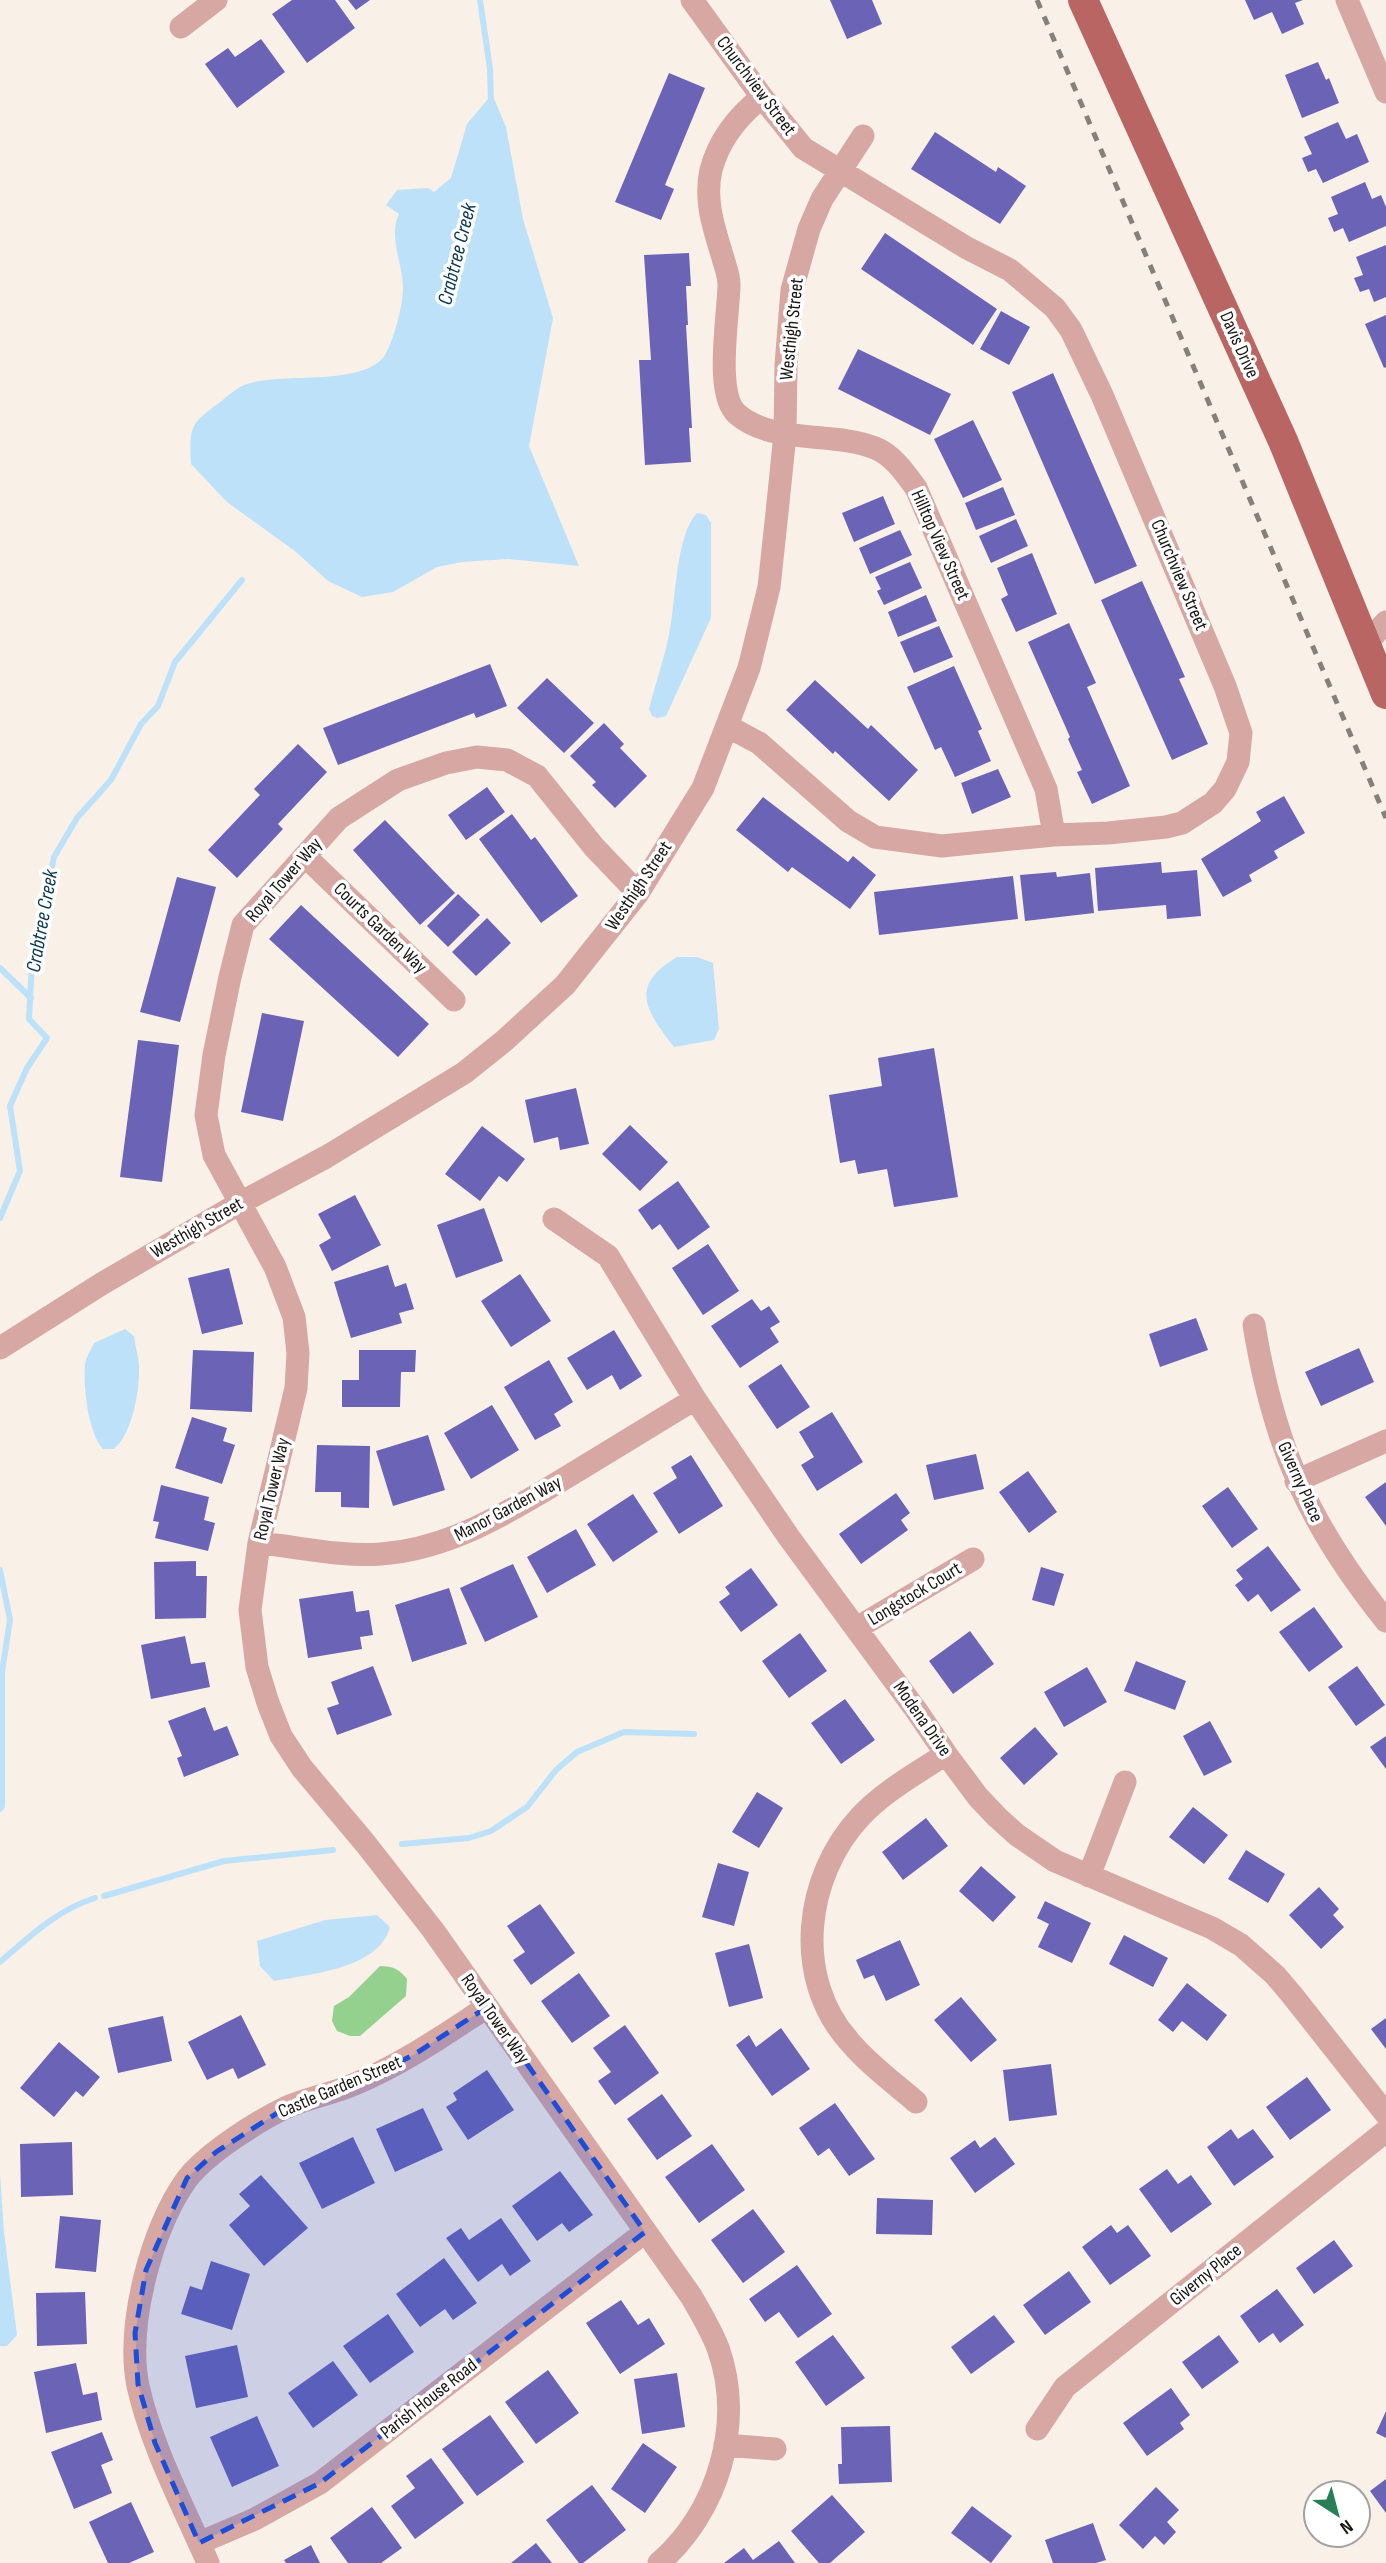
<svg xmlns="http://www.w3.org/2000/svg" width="1386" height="2563" font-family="'Sofia Sans Condensed',sans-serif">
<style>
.green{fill:#94d18e}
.water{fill:#bce1f9}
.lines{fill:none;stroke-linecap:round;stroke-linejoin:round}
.stream{stroke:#bce1f9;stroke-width:6}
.building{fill:#6a63b6}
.minor{stroke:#d7a7a4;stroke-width:23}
.major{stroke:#b96563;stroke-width:30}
.rail{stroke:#85807a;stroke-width:5;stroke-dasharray:9 9;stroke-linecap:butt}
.marked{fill:#1d4ed8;fill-opacity:0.2;stroke:#1d4ed8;stroke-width:5;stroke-dasharray:14 9;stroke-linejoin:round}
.labels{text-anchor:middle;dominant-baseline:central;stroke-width:7;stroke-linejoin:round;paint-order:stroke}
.street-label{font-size:19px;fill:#181612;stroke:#fff}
.water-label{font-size:21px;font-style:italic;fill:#0b3950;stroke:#fff}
</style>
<rect width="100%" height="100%" fill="#f9f1e8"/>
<path class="green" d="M380 1966C393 1966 399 1969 407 1979L406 1996 360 2036H350L337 2031 332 2021 334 2006 349 1997Z"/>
<path class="water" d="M492 94 506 127 523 219 553 318 529 446 579 566 508 559 462 562 437 567 393 592 362 597 328 581 296 552 227 502 191 464C189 427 190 424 220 402 228 396 237 387 247 384 282 372 364 387 385 355 394 340 403 305 403 288 403 265 388 236 399 214L386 205 397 190 428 188 434 192 451 178 467 124Z
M697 513 706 515 711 523V618L666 716 657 718 652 716 649 709C655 684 664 660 669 635 676 603 675 536 697 513Z
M677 957H697L713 963 719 1029 714 1040 674 1047C646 1011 628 986 677 957Z
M125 1329 134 1336C135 1345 138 1355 139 1364 140 1389 133 1433 114 1449H103C88 1432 83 1387 85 1364 86 1357 91 1350 94 1343Z
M377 1915 390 1927C379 1969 310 1974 274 1981L260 1966 257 1941 325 1920Z
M0 2173 4 2232 17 2335 7 2346H0Z"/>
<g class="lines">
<path class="stream" d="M480 0 490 69 491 102
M0 968 31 998
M0 1218 20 1171 10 1106 27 1068 47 1038 29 1019 32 962 54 857 77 818 111 780 141 724 158 706 175 662 242 580
M0 1570 10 1620 2 1672V1806L0 1809
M402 1844 469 1838 491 1831 527 1807 556 1770 577 1752 624 1732 694 1734
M104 1896 224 1861 333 1850
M0 1962C30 1936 57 1910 95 1898"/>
</g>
<path class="building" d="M292 0H335L355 28 307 63 272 14Z
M348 0H370L356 10Z
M830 0H872L882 24 847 39Z
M1245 0H1303L1295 3 1304 24 1282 34 1272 12 1254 20Z
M261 39 285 72 237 108 205 64 228 48 235 57Z
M1318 62 1326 80 1329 78 1339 103 1302 118 1285 75Z
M669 73 705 88 665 185 674 189 661 220 615 202Z
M1338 122 1346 139 1357 134 1369 162 1323 183 1316 169 1308 172 1302 158 1312 154 1304 137Z
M935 132 996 172 998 167 1026 186 1000 224 911 169Z
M1365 182 1372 199 1381 195 1386 207V226L1349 242 1343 228 1334 232 1328 218 1338 214 1331 197Z
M885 233 997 309 973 345 861 269Z
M1386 245V297L1374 302 1369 289 1360 292 1354 278 1363 275 1356 257Z
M689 253 691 286H686L688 325H686L692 428H689L691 462 645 465 639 360H651L644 255Z
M1001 311 1030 327 1009 365 980 349Z
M1386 315V367L1384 368 1365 324Z
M858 349 951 394 930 435 838 389Z
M1053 373 1137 566 1095 584 1012 392Z
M973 420 1002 480 963 498 934 439Z
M1003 487 1015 515 976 530 965 503Z
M883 496 895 524 854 542 842 513Z
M1016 519 1028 546 991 563 979 536Z
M900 530 912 555 870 574 859 548Z
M1032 553 1057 614 1016 632 1001 599 1008 595 997 568Z
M910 562 922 588 884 605 877 591 881 589 875 577Z
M1142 581 1185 677 1179 679 1208 744 1172 760 1101 600Z
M926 595 937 621 898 637 888 612Z
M1069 623 1096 683 1087 687 1130 786 1092 804 1077 772 1082 770 1068 739 1070 737 1028 642Z
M939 626 953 657 914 673 900 642Z
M490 664 507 706 476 718 474 713 338 765 323 728Z
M954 666 982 729 978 731 991 761 955 777 941 747 935 750 907 687Z
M547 678 594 723 564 753 517 708Z
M815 680 868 729 871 725 918 770 889 801 835 751 833 754 786 710Z
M604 723 624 744 620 748 647 776 615 808 592 785 596 782 570 756Z
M298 744 327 772 278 824 283 829 237 878 208 850 260 795 254 789Z
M998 769 1011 797 972 814 961 783Z
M487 787 505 812 466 840 448 815Z
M1284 796 1305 833 1274 851 1278 858 1249 875 1252 881 1223 897 1201 859 1261 821 1256 812Z
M763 797 848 862 853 856 876 875 850 909 792 867 788 872 736 830Z
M512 814 531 840 535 837 578 896 541 923 479 839Z
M385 820 455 893 420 925 353 850Z
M1161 862 1162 873 1197 870 1201 916 1167 919 1166 905 1098 911 1095 868Z
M1056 872 1057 877 1090 873 1094 913 1025 921 1020 875Z
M1013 876 1018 919 879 935 874 892Z
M177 877 216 887 180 1022 140 1012Z
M458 894 480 915 448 947 427 926Z
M301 905 429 1024 398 1057 269 939Z
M487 918 511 943 476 976 452 952Z
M262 1013 304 1021 283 1121 241 1112Z
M138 1040 179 1045 162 1182 120 1177Z
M934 1048 958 1197 894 1207 887 1169 858 1174 855 1160 840 1163 829 1095 882 1086 878 1058Z
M576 1088 589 1144 560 1150 558 1137 534 1143 525 1100Z
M630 1125 668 1162 640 1191 602 1154Z
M482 1126 525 1159 507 1182 499 1176 480 1201 445 1174Z
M678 1181 710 1227 678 1250 660 1224 652 1230 638 1210Z
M355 1195 381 1245 332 1271 319 1245 331 1238 318 1214Z
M484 1208 503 1261 456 1278 437 1225Z
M708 1244 739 1291 703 1315 672 1268Z
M388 1265 395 1287 406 1283 414 1309 399 1313 402 1323 351 1338 334 1282Z
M229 1268 243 1324 202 1334 188 1278Z
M520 1274 551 1321 511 1347 481 1301Z
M752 1299 761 1311 769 1306 780 1322 770 1328 779 1342 740 1368 711 1326Z
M1196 1318 1208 1350 1160 1367 1149 1334Z
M614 1330 642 1376 620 1390 612 1375 587 1390 567 1358Z
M1359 1348 1374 1382 1321 1406 1305 1372Z
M193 1350 254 1352 252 1412 190 1409Z
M359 1350H416L415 1372H401L400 1407H342V1380H359Z
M549 1360 573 1402 554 1414 561 1426 535 1440 504 1387Z
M781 1364 810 1407 777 1429 748 1386Z
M492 1405 519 1450 471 1479 444 1433Z
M832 1412 863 1462 817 1491 801 1465 814 1457 799 1432Z
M192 1417 227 1428 223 1441 235 1445 222 1484 175 1468Z
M428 1435 445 1490 393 1506 376 1451Z
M317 1445 370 1446 369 1508 341 1507V1492H315Z
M976 1454 984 1489 934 1500 926 1465Z
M691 1455 723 1506 679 1534 653 1493 677 1478 671 1467Z
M1028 1471 1057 1512 1029 1533 999 1492Z
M1386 1482V1526L1365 1497Z
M161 1485 209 1497 204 1520 215 1523 208 1551 155 1538 159 1522 153 1521Z
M1228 1487 1258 1529 1232 1548 1202 1506Z
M896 1493 910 1513 901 1520 908 1530 861 1564 839 1534Z
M633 1494 658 1532 613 1562 587 1524Z
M576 1529 596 1565 547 1593 527 1557Z
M1268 1546 1301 1590 1271 1612 1258 1594 1248 1602 1235 1585 1243 1579 1236 1570Z
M196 1561V1576H207L206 1618 155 1619 154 1562Z
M513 1564 538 1617 485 1642 460 1588Z
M1041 1567 1064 1574 1054 1606 1032 1600Z
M751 1568 778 1605 741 1632 719 1602 730 1594 725 1587Z
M449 1588 467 1644 412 1662 395 1605Z
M353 1591 356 1612 369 1610 373 1635 360 1637 362 1649 308 1658 299 1599Z
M1314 1607 1343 1647 1309 1672 1279 1632Z
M970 1631 994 1664 953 1694 929 1661Z
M800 1633 827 1671 789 1698 762 1661Z
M185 1636 191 1664 205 1662 210 1687 151 1699 141 1645Z
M1136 1661 1186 1681 1175 1710 1124 1691Z
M373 1666 392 1715 337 1735 327 1708 339 1704 331 1682Z
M1357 1666 1385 1705 1356 1726 1328 1687Z
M1087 1667 1107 1702 1064 1727 1044 1692Z
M845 1699 875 1740 841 1764 811 1723Z
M205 1707 214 1731 227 1726 239 1755 184 1777 177 1758 182 1756 168 1721Z
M1210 1721 1232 1762 1204 1776 1183 1736Z
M1035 1727 1058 1754 1024 1785 1000 1758Z
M1386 1736V1769L1370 1747Z
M757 1792 783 1808 759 1848 732 1832Z
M1193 1807 1228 1835 1204 1864 1169 1837Z
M926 1818 948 1846 903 1880 882 1852Z
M1246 1850 1285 1874 1268 1903 1228 1879Z
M718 1863 749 1872 734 1926 702 1917Z
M981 1866 1016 1897 993 1922 959 1891Z
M1319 1887 1339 1909 1333 1915 1344 1927 1321 1949 1289 1915Z
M1045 1901 1091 1923 1072 1963 1038 1947 1049 1924 1037 1918Z
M540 1904 575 1953 531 1985 513 1960 525 1952 507 1926Z
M1124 1935 1168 1958 1153 1987 1109 1964Z
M900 1940 920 1985 886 2001 874 1975 864 1979 856 1960Z
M749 1944 763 1998 729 2007 715 1953Z
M579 1973 610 2016 572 2043 541 2001Z
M1187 1983 1227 2015 1207 2041 1182 2021 1173 2032 1158 2020Z
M961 1997 997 2040 971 2062 934 2020Z
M241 2015 266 2065 238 2079 233 2068 207 2080 188 2042Z
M163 2016 172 2061 118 2073 108 2028Z
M1386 2018V2049L1371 2029Z
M625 2025 659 2073 615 2105 598 2081 611 2072 593 2048Z
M781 2028 810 2069 772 2096 736 2045 749 2035 756 2047Z
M59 2042 100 2077 83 2097 76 2091 54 2117 20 2088Z
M1051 2064 1057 2115 1009 2121 1003 2070Z
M487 2070 514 2110 468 2140 446 2107 457 2100 453 2093Z
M1307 2077 1331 2110 1290 2140 1266 2107Z
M662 2094 692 2136 657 2160 627 2119Z
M835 2103 875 2159 849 2176 829 2148 818 2156 799 2128Z
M423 2108 443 2150 395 2172 376 2129Z
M1231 2129 1238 2139 1253 2129 1274 2157 1234 2186 1207 2147Z
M353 2137 375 2183 322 2209 299 2163Z
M995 2137 1015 2164 975 2193 950 2158 975 2140 980 2148Z
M72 2142 73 2195 21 2197 20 2144Z
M712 2144 745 2190 699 2223 665 2177Z
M1167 2169 1178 2184 1191 2175 1212 2204 1171 2233 1139 2189Z
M560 2171 593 2215 569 2232 562 2223 537 2241 512 2206Z
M261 2175 308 2228 264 2266 229 2225 250 2206 239 2194Z
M877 2198 933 2200 932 2235 876 2234Z
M753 2209 785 2252 743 2283 711 2240Z
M60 2216 101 2220 96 2272 55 2268Z
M501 2218 531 2261 510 2276 502 2264 478 2282 446 2238 461 2228 469 2240Z
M1111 2225 1117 2233 1128 2225 1151 2256 1110 2285 1082 2247Z
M1334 2240 1353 2266 1314 2294 1296 2268Z
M444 2258 477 2303 453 2320 445 2309 420 2327 396 2294Z
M211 2261 250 2274 232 2330 181 2314 190 2286 202 2290Z
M797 2265 832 2314 798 2338 779 2312 765 2322 749 2299Z
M1069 2271 1091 2302 1045 2335 1023 2305Z
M1277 2289 1304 2325 1280 2343 1273 2333 1259 2343 1240 2316Z
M85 2292 87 2344 37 2346 36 2293Z
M621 2300 638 2325 649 2318 665 2344 620 2374 586 2323Z
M388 2314 414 2352 370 2383 343 2346Z
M994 2315 1015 2342 971 2374 951 2347Z
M833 2335 865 2378 826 2406 795 2362Z
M1219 2335 1239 2362 1202 2389 1182 2362Z
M237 2345 248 2397 196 2408 185 2356Z
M333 2361 358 2395 313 2428 288 2393Z
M76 2363 83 2395 97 2392 102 2420 46 2433 34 2372Z
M548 2370 579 2413 536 2444 505 2402Z
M677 2373 685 2427 642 2434 634 2379Z
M1171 2388 1190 2415 1180 2423 1184 2429 1147 2456 1123 2423Z
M1386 2411V2438L1376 2433Z
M490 2415 524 2462 477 2496 442 2449Z
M257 2416 279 2466 232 2487 210 2437Z
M890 2426 892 2482 839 2484 838 2464H842L841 2427Z
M102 2432 113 2460 101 2465 112 2493 74 2509 51 2452Z
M643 2443 677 2467 645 2513 611 2489Z
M431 2458 464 2503 415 2539 391 2506 415 2488 406 2476Z
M1386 2479V2513L1370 2491Z
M592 2485 626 2530 583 2563H579L546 2520Z
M1156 2487 1179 2510 1167 2522 1176 2532 1164 2545 1155 2536 1143 2549 1119 2525Z
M832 2495 865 2532 830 2563H819L791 2531Z
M131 2502 154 2552 129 2563H108L89 2522Z
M972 2506 1012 2536 991 2563 951 2533Z
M372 2507 402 2548 381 2563H348L330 2538Z
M1093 2523 1106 2560 1096 2563H1053L1045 2540Z
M779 2541 795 2563H724L744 2548 753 2560Z
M536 2543 552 2563H511Z
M311 2545 320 2563H286L284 2560Z"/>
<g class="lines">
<path class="minor" d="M692 0 762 97 803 148 967 248 1010 270 1055 308 1071 330 1102 395 1225 686 1241 733 1238 762 1225 789 1213 803 1182 823 1166 827 1108 833 1054 835 942 846 875 837 848 821 759 743 727 726
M1347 0 1386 92
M181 27 216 0
M762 97C738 116 719 139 711 170 704 201 714 228 723 258 725 266 729 275 729 284 729 313 714 394 737 414 773 445 833 431 875 448 893 455 905 473 916 488L1046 789 1054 835
M1365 645 1386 622
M305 856 454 1000
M638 893 594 847 537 776 507 760 477 757 446 763 398 780 339 818 243 925 230 977 214 1055 206 1115 214 1155 275 1267 294 1317 298 1353 296 1388 259 1543 250 1610 257 1667 268 1703 281 1736 302 1768 365 1843 433 1930 691 2296C701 2313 711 2330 718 2348 745 2423 718 2512 659 2563
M554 1219 608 1256 695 1399 788 1536 916 1710 946 1754 978 1797 997 1817 1017 1835 1055 1861 1212 1928 1241 1945 1275 1975 1292 1995 1386 2114
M1254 1325C1274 1447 1309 1525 1386 1621
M0 1348 103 1283 240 1203 326 1157 464 1073 504 1041 565 985 638 893 703 788 749 668 769 587 778 503 785 434 786 365 792 290 809 229 822 199 863 136
M1296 1481 1386 1441
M259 1543C300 1547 340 1557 381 1554 450 1549 509 1512 567 1477 610 1451 652 1425 695 1399
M857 1628 973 1559
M1089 1876 1125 1782
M916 2102C893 2082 868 2064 849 2041 792 1977 805 1876 860 1817 884 1791 917 1773 946 1754
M1037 2429 1065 2387 1386 2131
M725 2445 775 2449
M199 2543 255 2519 320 2483 645 2232
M208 2563C183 2505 152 2448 138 2386 126 2327 151 2228 187 2179 206 2154 256 2122 285 2108 307 2098 332 2094 355 2084 403 2064 444 2035 487 2007"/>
<path class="major" d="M1083 0 1283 441 1386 694"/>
<path class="rail" d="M1037 0 1386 818"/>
</g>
<path class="marked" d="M487 2007 645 2232 320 2483 199 2543 155 2443 138 2384 135 2333 146 2270 187 2178 216 2152 285 2108 355 2084 415 2054Z"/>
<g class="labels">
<g class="street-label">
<text transform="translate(756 86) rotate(53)">Churchview Street</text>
<text transform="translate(792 329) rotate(-84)">Westhigh Street</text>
<text transform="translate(1239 345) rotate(66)">Davis Drive</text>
<text transform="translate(940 545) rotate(66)">Hilltop View Street</text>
<text transform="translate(1179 575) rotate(67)">Churchview Street</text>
<text transform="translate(284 880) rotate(-49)">Royal Tower Way</text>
<text transform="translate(639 886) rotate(-56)">Westhigh Street</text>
<text transform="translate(380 928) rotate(44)">Courts Garden Way</text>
<text transform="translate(197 1228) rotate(-30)">Westhigh Street</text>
<text transform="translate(1300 1482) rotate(66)">Giverny Place</text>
<text transform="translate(272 1489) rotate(-77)">Royal Tower Way</text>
<text transform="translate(508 1509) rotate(-28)">Manor Garden Way</text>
<text transform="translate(915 1594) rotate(-31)">Longstock Court</text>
<text transform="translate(922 1719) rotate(55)">Modena Drive</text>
<text transform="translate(495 2019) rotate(55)">Royal Tower Way</text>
<text transform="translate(340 2087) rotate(-23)">Castle Garden Street</text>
<text transform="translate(1206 2275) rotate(-39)">Giverny Place</text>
<text transform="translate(429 2399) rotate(-38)">Parish House Road</text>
</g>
<g class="water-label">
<text transform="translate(457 254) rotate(-76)">Crabtree Creek</text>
<text transform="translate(42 921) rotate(-80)">Crabtree Creek</text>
</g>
</g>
<g transform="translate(1337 2514) rotate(144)"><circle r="33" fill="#ffffff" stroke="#a3a2a0" stroke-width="2"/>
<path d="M0-5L12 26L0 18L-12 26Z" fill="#278055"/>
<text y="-10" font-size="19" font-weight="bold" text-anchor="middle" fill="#181612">N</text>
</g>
</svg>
